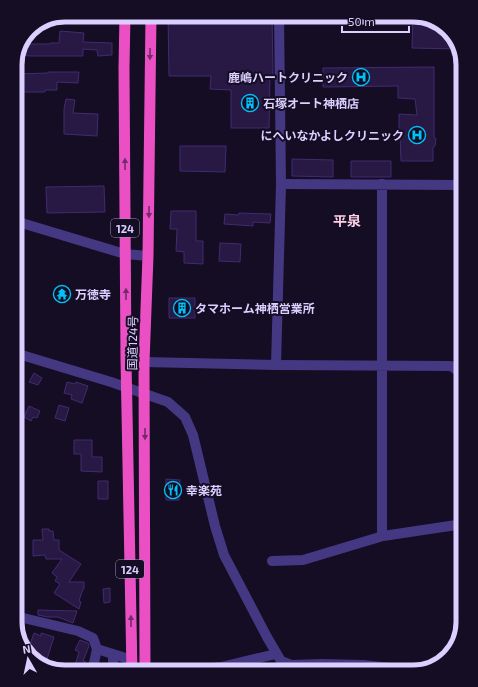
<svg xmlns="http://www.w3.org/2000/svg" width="478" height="687" font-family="'Exo 2','Noto Sans JP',sans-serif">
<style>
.building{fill:#271944;stroke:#412b70}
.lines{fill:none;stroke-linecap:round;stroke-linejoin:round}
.minor{stroke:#443882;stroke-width:10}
.tertiary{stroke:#443882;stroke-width:10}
.trunk{stroke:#ea50c4;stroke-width:11}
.oneway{fill:#742b6b}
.labels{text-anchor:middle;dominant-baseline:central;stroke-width:4;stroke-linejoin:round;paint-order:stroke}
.shield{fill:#140d23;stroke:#9f95bd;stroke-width:1}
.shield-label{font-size:11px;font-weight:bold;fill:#dacfff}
.poi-label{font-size:12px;font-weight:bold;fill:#dacfff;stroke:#140d23;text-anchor:start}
.street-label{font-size:12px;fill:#dacfff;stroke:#140d23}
.quarter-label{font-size:14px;font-weight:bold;fill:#ffd1e9;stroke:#140d23}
.rim{fill:none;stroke:#dacfff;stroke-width:5}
</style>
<rect width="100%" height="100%" fill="#140d23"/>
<path class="building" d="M168 15H272L273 76H270L269 128H231V90L210 89 211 76H169Z
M413 15H416L440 23 456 40 459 49 412 48Z
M60 31 84 33 83 42 112 43V55L98 56 97 50 83 49V56H31L19 55 24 44H50V43H59Z
M434 67V137L436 139 435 146 433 147V161H401L400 133 399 131V114L417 115 415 99 398 98V86L323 87V68Z
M48 72H79L78 83 57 82V90H45V92H15V74L48 73Z
M66 99 75 100 73 113 98 114 97 136 64 134V109Z
M180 146H226L225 172 180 171Z
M292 159 333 160V177L292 176Z
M351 161H391V177H351Z
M104 186 105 212 47 213 46 187Z
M171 211H196V241H203V264L184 263V252L176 251 177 229H170Z
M239 213 271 214 270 223 253 222V226L224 224 225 214 239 215Z
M220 243 241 244 240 262 219 261Z
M169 298H195V318H169Z
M34 373 42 378 38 385 29 382Z
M67 382 75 384 76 382 88 386 82 403 71 399 72 395 64 393Z
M59 405 69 408 65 421 55 418Z
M29 406 40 411 37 418 33 417 31 421 24 417Z
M74 440H92V457H102V472L81 471V454H74Z
M166 479 180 480 179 500H166Z
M98 481H108V499H98Z
M42 529H49V531H53L54 540H59V550L81 564 69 582H84V589H83L79 601 81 602 79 609 54 593 60 584 55 581 57 577 52 573 62 559H46L45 555 33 556V540H43Z
M110 588V602L104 603 103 589Z
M38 610 77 611 73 623 58 617H48L38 615Z
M34 633 41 636V633L54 637 46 662 41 660 40 664H38L27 653Z
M80 640 88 643 89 646 83 661 86 662 83 672H73L79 652 75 650Z"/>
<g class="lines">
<path class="minor" d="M281 184 463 185
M15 221 125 254 148 256
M144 362 276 365 451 366 463 374
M382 536V184
M272 561 303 560 383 536 463 524
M15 616 78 631 93 638 97 649 92 672
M97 649 132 660
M145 666 158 671H184L221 667 276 654
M113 672V655"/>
<path class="tertiary" d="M15 353 111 382 168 402 185 417 193 435 215 526 224 555 267 637 281 661 291 665 322 664 363 665 399 669 415 671
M276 365 281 184 279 15"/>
<path class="trunk" d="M125 15 124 68 126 360 132 672
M145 672 144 362 148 256 151 15"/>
</g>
<defs><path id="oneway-solid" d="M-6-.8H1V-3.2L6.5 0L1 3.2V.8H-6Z"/></defs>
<g class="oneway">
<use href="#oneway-solid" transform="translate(150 54) rotate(91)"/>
<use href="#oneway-solid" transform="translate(125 164) rotate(-90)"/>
<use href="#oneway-solid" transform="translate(149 212) rotate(91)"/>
<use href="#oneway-solid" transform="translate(126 294) rotate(-90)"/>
<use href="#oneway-solid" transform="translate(145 434) rotate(90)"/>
<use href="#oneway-solid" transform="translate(131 621) rotate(-91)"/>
</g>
<defs>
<g id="hospital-ring" transform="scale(0.9)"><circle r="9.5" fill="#140d23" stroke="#00c2fa" stroke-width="1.5"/><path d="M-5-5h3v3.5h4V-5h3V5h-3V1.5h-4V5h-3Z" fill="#00c2fa"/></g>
<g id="building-ring" transform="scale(0.9)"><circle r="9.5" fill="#140d23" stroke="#00c2fa" stroke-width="1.5"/><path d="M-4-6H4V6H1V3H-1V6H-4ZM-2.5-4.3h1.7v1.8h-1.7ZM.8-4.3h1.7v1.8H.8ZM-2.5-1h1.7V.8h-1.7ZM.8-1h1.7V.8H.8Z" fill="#00c2fa"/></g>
<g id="temple-ring" transform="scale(0.9)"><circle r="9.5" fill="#140d23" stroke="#00c2fa" stroke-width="1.5"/><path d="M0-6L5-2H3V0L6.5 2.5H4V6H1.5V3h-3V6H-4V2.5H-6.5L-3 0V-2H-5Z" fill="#00c2fa"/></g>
<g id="restaurant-ring" transform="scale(0.9)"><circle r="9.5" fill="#140d23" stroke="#00c2fa" stroke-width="1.5"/><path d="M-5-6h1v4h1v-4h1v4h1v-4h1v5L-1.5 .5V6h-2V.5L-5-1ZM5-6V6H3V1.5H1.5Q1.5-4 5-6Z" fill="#00c2fa"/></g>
</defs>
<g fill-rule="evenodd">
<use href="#hospital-ring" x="361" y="77"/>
<use href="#building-ring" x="250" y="103"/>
<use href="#hospital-ring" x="417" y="135"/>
<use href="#temple-ring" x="62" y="294"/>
<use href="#building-ring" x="182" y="308"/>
<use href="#restaurant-ring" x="173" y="490"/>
</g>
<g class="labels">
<g class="shield">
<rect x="111" y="219" width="28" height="18" rx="3"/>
<rect x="116" y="560" width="28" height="18" rx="3"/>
</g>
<g class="shield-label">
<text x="125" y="228">124</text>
<text x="130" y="569">124</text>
</g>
<g class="poi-label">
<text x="348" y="77" text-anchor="end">鹿嶋ハートクリニック</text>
<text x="263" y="103">石塚オート神栖店</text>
<text x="404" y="135" text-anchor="end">にへいなかよしクリニック</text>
<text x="75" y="294">万徳寺</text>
<text x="195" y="308">タマホーム神栖営業所</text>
<text x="186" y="490">幸楽苑</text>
</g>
<g class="street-label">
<text transform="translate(132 343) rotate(-89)">国道124号</text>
</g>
<g class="quarter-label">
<text x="347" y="220">平泉</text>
</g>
</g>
<path d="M0 0H478V687H0ZM65 22H413A43 43 0 0 1 456 65V622A43 43 0 0 1 413 665H65A43 43 0 0 1 22 622V65A43 43 0 0 1 65 22Z" fill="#140d23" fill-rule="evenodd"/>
<path class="rim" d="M65 22H413A43 43 0 0 1 456 65V622A43 43 0 0 1 413 665H65A43 43 0 0 1 22 622V65A43 43 0 0 1 65 22Z"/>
<g transform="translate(28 659) rotate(351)" stroke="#140d23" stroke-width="3" paint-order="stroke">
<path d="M0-3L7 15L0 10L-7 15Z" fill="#dacfff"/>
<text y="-6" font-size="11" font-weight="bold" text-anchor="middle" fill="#dacfff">N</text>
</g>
<path d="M342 26v6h67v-6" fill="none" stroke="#dacfff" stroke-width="2"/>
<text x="348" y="26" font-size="12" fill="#dacfff" stroke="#140d23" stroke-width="3" paint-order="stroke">50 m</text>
</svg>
